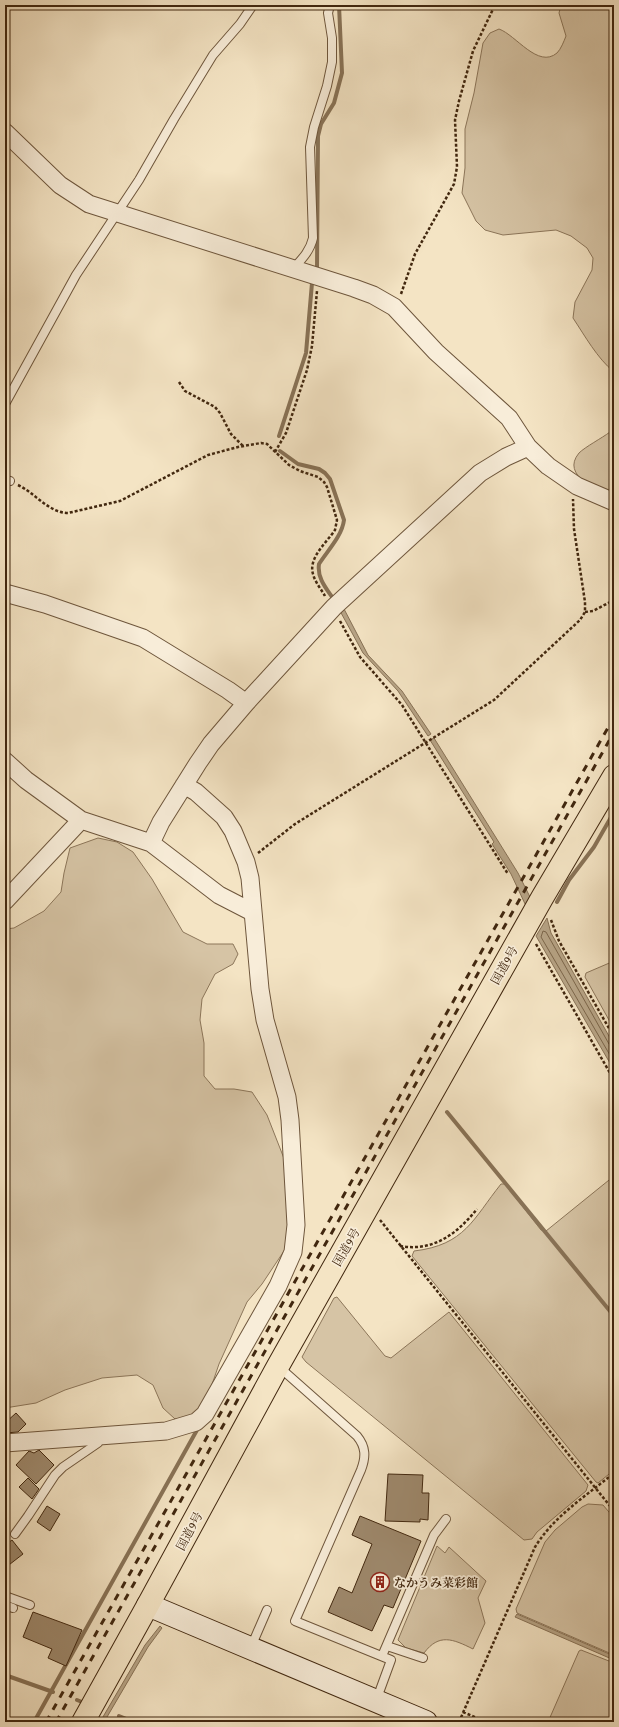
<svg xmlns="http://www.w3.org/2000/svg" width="619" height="1727" font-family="'Gentium Book Plus','Noto Serif JP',serif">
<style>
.green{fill:#d6c4a5;stroke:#8c765a}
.water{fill:#b7a486;stroke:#887256}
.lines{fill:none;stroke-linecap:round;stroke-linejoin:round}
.shore{stroke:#7c664a;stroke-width:1}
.stream{stroke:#887256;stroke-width:4}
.building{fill:#9e896d;stroke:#41270f}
.lane-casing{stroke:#6e563c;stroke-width:10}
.street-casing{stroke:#6e563c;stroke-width:19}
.secondary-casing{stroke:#41270f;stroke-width:24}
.highway-casing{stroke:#41270f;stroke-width:24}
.path{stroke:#41270f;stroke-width:2.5;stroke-dasharray:3 2;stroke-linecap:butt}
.lane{stroke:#f8edd9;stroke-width:8}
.street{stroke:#f8edd9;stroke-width:17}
.secondary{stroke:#f8edd9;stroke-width:22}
.highway{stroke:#f4e4c4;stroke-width:22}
.rail{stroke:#41270f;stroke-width:3;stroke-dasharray:7 7;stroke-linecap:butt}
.labels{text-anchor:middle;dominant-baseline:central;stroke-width:3.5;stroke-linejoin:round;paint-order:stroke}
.street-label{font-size:12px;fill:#41270f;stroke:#f8edd9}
.poi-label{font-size:12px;font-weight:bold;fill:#41270f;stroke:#f8edd9;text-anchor:start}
</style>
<rect width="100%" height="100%" fill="#f4e4c4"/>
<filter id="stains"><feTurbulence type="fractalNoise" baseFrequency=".005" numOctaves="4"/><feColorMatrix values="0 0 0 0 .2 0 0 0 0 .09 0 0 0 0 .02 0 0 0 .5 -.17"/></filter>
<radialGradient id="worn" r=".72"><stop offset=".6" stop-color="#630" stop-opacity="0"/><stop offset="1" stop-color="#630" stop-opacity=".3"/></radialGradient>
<path class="green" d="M561 5H614V372C597 358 585 336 573 318L575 302 592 270 593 258 587 248 571 236 556 230 503 235 485 230 476 221 462 193 465 168V129L474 93 483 43 490 33 499 29C516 35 538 69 557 53 561 49 564 41 566 36L559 13Z
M614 431V499C599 490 560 476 579 453 585 447 602 438 610 432Z
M98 838 117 842 133 852 152 879 183 932 207 944H233L238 954 233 964 215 974 202 999 200 1020 204 1043V1076L215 1089H234L252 1092 267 1115 285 1161 289 1218 286 1248 262 1284 247 1302 219 1364 205 1405 191 1417 175 1419 163 1408 153 1385 137 1375 102 1378 65 1390 36 1403 5 1408V929L14 928 44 911 61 892 64 873 70 848Z
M614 961V1029L585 977 586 973Z
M614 1176V1470L598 1483 596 1482 412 1256 414 1251C465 1245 473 1219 501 1184H505L541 1230 546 1231Z
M337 1297 385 1356 391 1358 449 1312 588 1485 586 1491 537 1532 532 1539 524 1540 306 1362 302 1357 334 1298Z
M588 1504 603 1505 614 1518V1655L517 1613 516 1609 545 1542 555 1530 582 1507Z
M437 1546 445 1553 449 1547 486 1581 478 1598 485 1623 473 1649C453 1639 439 1633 424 1653L406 1648 398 1640Z
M581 1650 614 1663V1722H548L579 1651Z"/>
<path class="water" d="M343 607 368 655 402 691 431 734 428 736 398 691 363 653 340 611Z
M434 738 518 873 530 897 526 906 511 874 492 844 494 842 430 740Z
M547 918 551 933 614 1045V1070L536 936Z
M517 1614 614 1656V1660L515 1617Z
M160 1626 162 1628 148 1647 107 1717 106 1722H100L145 1645Z"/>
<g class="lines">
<path class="shore" d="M614 1046 609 1044 546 932 543 931 541 937 614 1062"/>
<path class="stream" d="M317 268 318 136 321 124 334 103 342 73 339 5
M279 436 306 353 312 283
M280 451 298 464 319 469 325 473 330 479 344 520C342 536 328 550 319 564 317 577 325 587 332 597
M557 902 569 880 594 847 614 812
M447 1112 614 1316
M5 1675 53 1692
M77 1700 82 1702
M119 1716 134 1722
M34 1722 197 1430"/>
</g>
<path class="building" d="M16 1413 26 1424 18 1432 5 1433V1423Z
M39 1450 54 1465 36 1484 16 1465 29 1451 34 1453Z
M388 1474 423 1475 422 1493H429L428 1520 420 1519V1522L385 1521Z
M28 1478 39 1489 32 1499 19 1487Z
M47 1506 60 1514 50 1531 37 1522Z
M360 1516 421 1541 393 1608 384 1605 372 1631 328 1612 339 1587 352 1593 372 1544 352 1535Z
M12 1540 23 1554 5 1568V1545Z
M33 1612 82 1630 66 1666 48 1658 52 1649 23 1637Z"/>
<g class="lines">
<g class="lane-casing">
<path id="lane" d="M293 269C302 259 310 251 313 238L310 147 314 127 327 86 332 62V38L328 13 330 5
M5 404 76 275 139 180 174 119 213 55 240 24 253 5
M5 480 10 481
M278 1366 357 1436C366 1447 366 1457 361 1470L295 1621 391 1660 376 1701
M15 1534 28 1516 55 1475 63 1467 98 1443 100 1437
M5 1596 30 1605
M5 1605 13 1608
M387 1646 423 1658
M251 1647 267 1610
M382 1656 434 1535 446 1519"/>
</g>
<g class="street-casing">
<path id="street" d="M5 132 60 185 89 204 354 288 373 295 394 307 436 352 509 418 528 447 548 466 577 486 614 502
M5 593 45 604 143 638 228 690 246 703
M5 761 26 780 81 820 151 843 219 895 252 912
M151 843 161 822 198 763 211 744 246 703 334 607 480 473 506 457 528 447
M5 901 81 820
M5 1443 166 1431 196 1422 205 1414 278 1286 293 1252 296 1225 290 1120 287 1097 265 1020 260 989 250 878 246 862 233 831 224 817 196 792 184 785"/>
</g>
<g class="secondary-casing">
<path id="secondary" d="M148 1605 426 1722"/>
</g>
<g class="highway-casing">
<path id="highway" d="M83 1722 148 1605 278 1366 542 898 614 776"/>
</g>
<path class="path" d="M401 294 415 254 454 184 457 167 455 120 459 101 473 51 495 5
M179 382 185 391 215 407 220 413 231 434 243 446
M275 452 286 433 307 370 312 346 317 291
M18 485C35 493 49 513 68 513L120 501 208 455 238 447 261 443 267 444 289 465 300 471 318 477 324 482 327 487 337 520 335 530C327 542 308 558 313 574 315 582 321 589 325 596
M5 518 7 535 5 543
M585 612 593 611 614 600
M340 621 360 657 402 705 508 874
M258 853 295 824 494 700 580 620 585 612V602L574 529 573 499
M551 920 559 941 614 1037
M536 944 614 1080
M380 1220 614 1511
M400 1246C433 1252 457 1234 477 1209
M463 1712 486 1722
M459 1722 535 1547C554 1516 586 1496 614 1473"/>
<use href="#lane" class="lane"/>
<use href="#street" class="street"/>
<use href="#secondary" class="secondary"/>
<use href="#highway" class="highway"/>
<path class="rail" d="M46 1722 614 717
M56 1722 614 732"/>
</g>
<defs>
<g id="building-ring" transform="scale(1)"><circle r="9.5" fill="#f8edd9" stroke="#8f2418" stroke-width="1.5"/><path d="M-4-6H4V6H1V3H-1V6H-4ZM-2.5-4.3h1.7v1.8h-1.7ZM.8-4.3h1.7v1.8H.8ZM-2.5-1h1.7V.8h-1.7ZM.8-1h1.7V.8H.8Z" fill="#8f2418"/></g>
</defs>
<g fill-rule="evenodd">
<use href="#building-ring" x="380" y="1582"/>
</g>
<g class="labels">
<g class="street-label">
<text transform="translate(504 965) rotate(-61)">国道9号</text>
<text transform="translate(346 1247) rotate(-60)">国道9号</text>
<text transform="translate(189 1531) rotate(-62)">国道9号</text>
</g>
<g class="poi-label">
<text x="394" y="1582">なかうみ菜彩館</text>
</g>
</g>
<rect width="619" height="1727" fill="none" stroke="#f4e4c4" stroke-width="20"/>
<rect x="6" y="6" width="607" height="1715" fill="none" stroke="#41270f" stroke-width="2"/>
<rect x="10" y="10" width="599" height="1707" fill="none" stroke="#41270f"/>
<rect width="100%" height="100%" filter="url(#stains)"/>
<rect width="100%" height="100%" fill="url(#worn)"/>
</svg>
